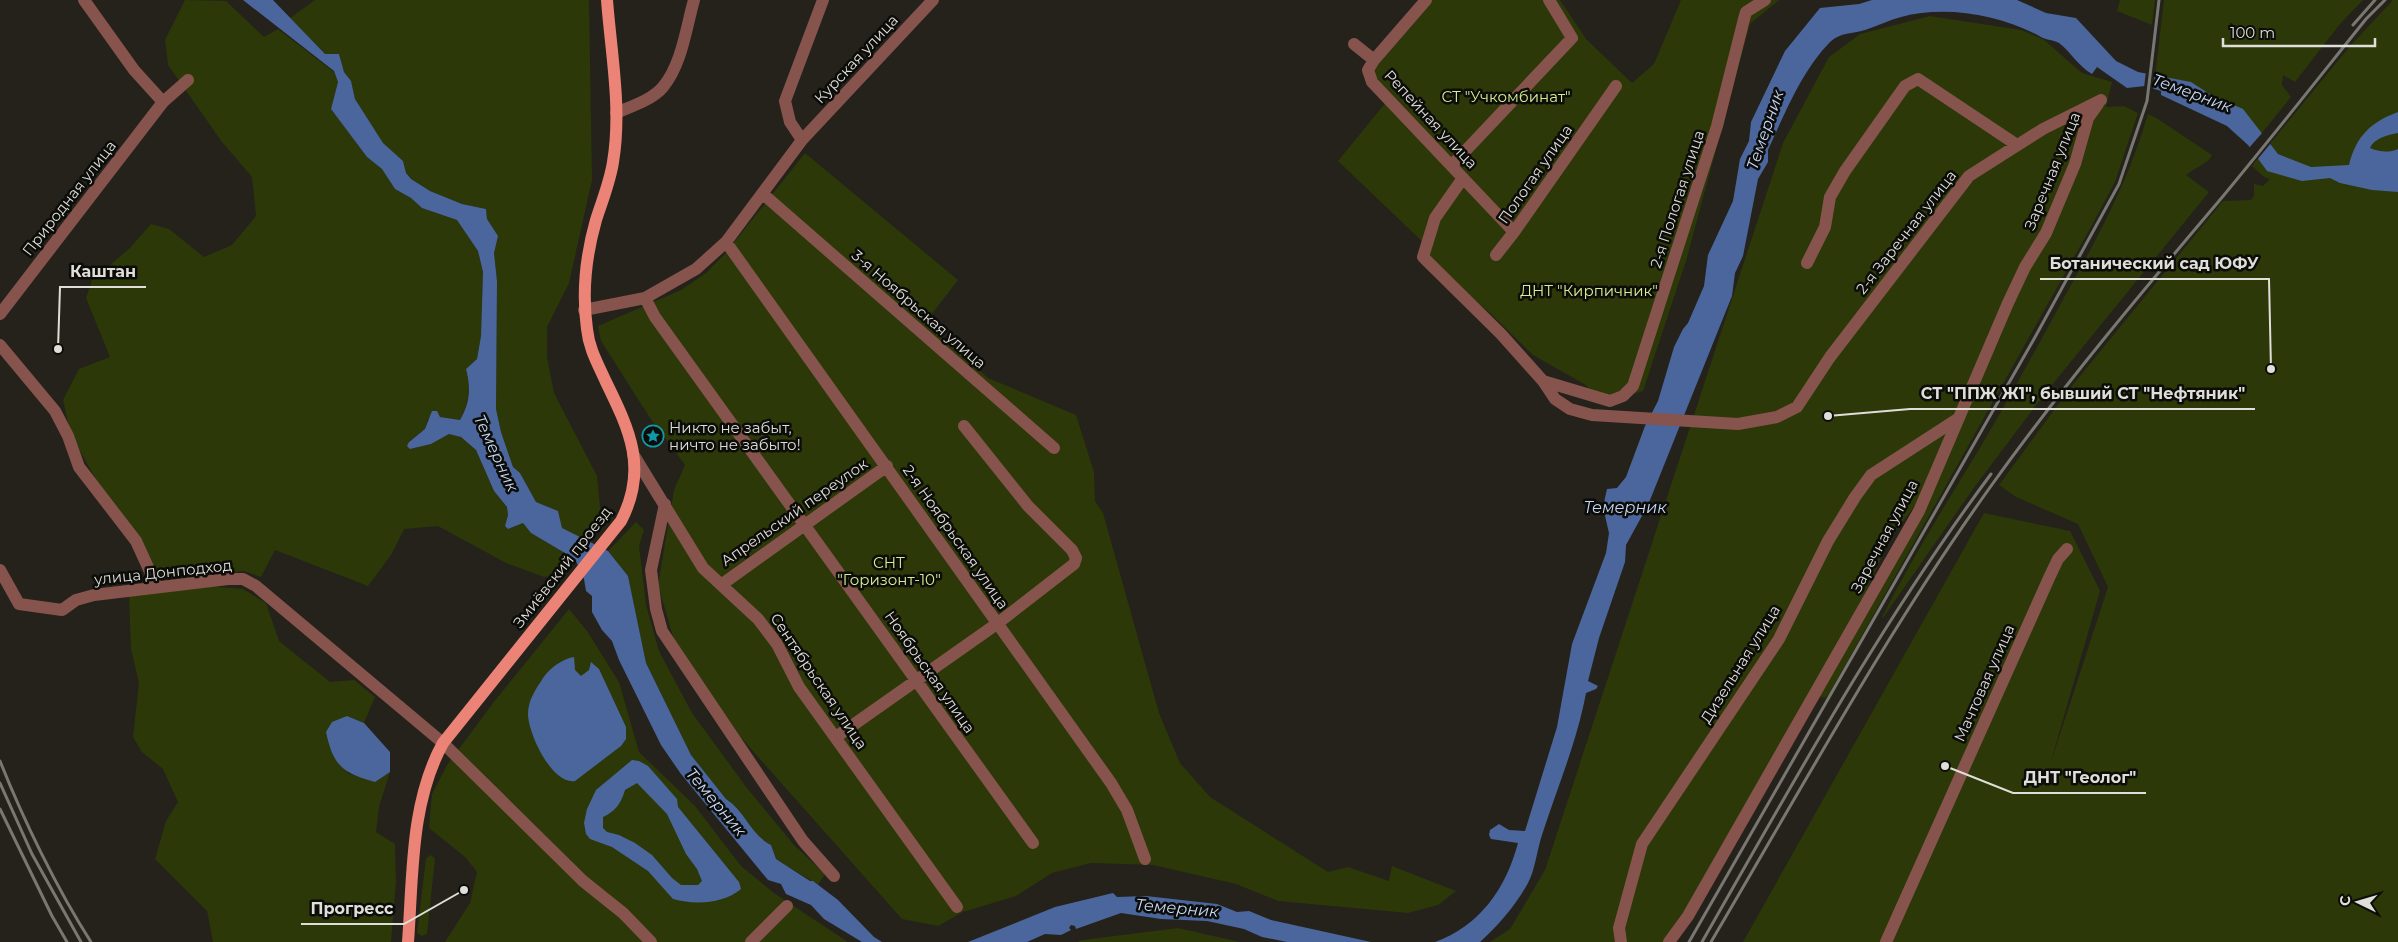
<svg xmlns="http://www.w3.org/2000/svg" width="2398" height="942" font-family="Montserrat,sans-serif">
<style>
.green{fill:#2c3808}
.water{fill:#4b669c;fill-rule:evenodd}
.pier{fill:#24221b}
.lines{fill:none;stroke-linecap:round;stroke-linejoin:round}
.minor{stroke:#86544d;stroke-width:12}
.major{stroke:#eb8476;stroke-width:12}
.rail{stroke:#787771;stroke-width:3}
.labels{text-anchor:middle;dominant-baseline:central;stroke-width:5;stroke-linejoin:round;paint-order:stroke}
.street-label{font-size:15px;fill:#dfded9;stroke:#0c0c09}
.park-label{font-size:15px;fill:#d3ef92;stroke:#0c0c09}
.poi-label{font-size:15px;fill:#dfded9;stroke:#0c0c09;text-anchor:start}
.water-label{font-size:16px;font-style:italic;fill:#c6d7f8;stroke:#0c0c09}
.leader{fill:none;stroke:#dfded9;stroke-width:2}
.callout-dot{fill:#dfded9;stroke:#0c0c09;stroke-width:2}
.callout-label{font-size:16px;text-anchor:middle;font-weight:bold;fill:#dfded9;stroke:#0c0c09;stroke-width:5;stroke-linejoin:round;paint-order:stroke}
</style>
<rect width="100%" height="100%" fill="#24221b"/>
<path class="green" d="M185 0 226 1 264 37 278 29 334 72 338 82 331 109 367 157 382 169 395 189 411 198 422 208 457 220 478 251 483 272 481 336 477 359 466 369C471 389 469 402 460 420L440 417 428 419 425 429 409 441 410 449 431 444 449 434 461 437 476 450 494 491 507 507 508 515 505 526 508 529 523 523 531 533 575 559 563 573 544 577 506 563 438 526 404 529 391 555 368 586 275 550 261 577 244 571 159 579 99 485 71 435 63 400 79 369 110 357 86 298 92 280 129 249 151 224 169 229 204 257 232 245 256 216 252 177 222 142 168 65 165 40Z
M315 0H589L592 180 569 283 547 327V357L554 393 597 476 602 527 589 543 562 528 558 511 536 502 520 473 513 467 501 432 496 409 497 281 494 253 498 236 487 219 486 209 462 204 430 191 411 179 406 173 403 161 383 143 355 99 351 81 344 72 339 54H325L290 18Z
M1431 0H1560L1586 39 1632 83 1654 64 1681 0H1779L1750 24 1686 261 1643 391 1606 403 1584 384 1533 355 1491 314 1423 255 1428 247 1338 161 1387 101 1362 73Z
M2120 0H2155L2152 25 2117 11Z
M2164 0H2363L2340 24 2295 82 2283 75 2282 85 2291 97 2261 134 2191 82 2155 76Z
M2393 0H2398V942H1743L1984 513 2070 531 2100 591 2050 765 2108 587 2078 524 2016 497 1999 485 2071 387 2223 201 2251 200 2254 196V184L2263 186 2270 179 2264 177 2252 166 2258 158 2267 171 2289 159 2278 154 2269 145 2351 45Z
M1930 16 2021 30 2043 39 2082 73 2112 82 2106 107 2124 106 2138 113 2115 182 2091 227 1829 694 1825 698 1818 696 1931 485 1890 538 1845 638 1671 942H1490L1510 929 1545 870 1783 143 1829 57 1860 34Z
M2148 114 2158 119 2212 155C2208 164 2194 168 2186 175L2209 192 2043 396 1973 489 1883 618 1882 617C1912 558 1947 502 1981 446 2011 396 2038 345 2066 294 2100 233 2128 182 2148 114Z
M805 153 958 280 925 323 988 378 1076 415 1094 472 1095 501 1103 513 1159 713 1180 763 1210 797 1328 872 1348 867 1389 881 1392 866 1456 891 1438 905 1408 913 1278 901 1236 884 1153 865 1091 863 1052 873 1016 896 963 912 938 926 902 919 728 723 674 640 658 585 674 490 685 465 650 418 601 341 598 326 681 290 706 273 724 255Z
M636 522 644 530 639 546 646 605 659 651 692 713 747 788 794 845 825 874 818 885 776 859 771 845C751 835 745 811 726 799L691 755 646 663 628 576 608 551Z
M207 586 243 589 266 603 279 641 330 682 354 680 375 697 364 723 347 716V773L375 782 390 772 379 807 376 832 395 844 396 881 391 942H213L207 911 155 859 166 821 178 802 163 769 142 752 133 737 139 683 131 649 129 595Z
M569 609 587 631 619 682 639 752 695 806 741 866 774 893 848 942H445L470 903 477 872 465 857 429 828 432 794 447 765 493 703Z
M431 855 435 859 427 934 422 936 417 933 426 858Z
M1178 928 1240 942H1077L1082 940Z"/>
<path class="water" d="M243 0H273L325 54H339L344 72 351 81 355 99 383 143 403 161 406 173 411 179 430 191 462 204 486 209 487 219 498 236 494 253 497 281 496 409 501 432 513 467 520 473 536 502 558 511 562 528 608 551 628 576 646 663 691 755 726 799C745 811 751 835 771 845L776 859 810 881H813L838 900 874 937 882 942H862L824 919 811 905 786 894 781 884 768 880 681 774 661 745 619 660 612 641 602 630 592 612V596L586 591 584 579 575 559 531 533 523 523 508 529 505 526 508 515 507 507 494 491 476 450 461 437 449 434 431 444 410 449 407 446 409 442 425 429 432 411H437L440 417 460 420C470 402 471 389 466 369L477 359 481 336 483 272 478 251 457 220 422 208 411 198 395 189 382 169 367 157 331 109 338 82 334 71Z
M1872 0H2017L2046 13 2076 18 2116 61 2138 72 2191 82 2211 95 2243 109 2278 154 2311 167 2349 165C2356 136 2371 122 2398 112V133C2388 135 2374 138 2370 148 2379 152 2389 153 2398 149V192L2372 190 2340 183 2330 178 2302 181 2267 171 2248 145 2227 126 2161 95V91L2145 86 2127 88 2097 67 2092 74C2078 66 2071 52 2059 43 2054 40 2046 40 2041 37 2001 15 1946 5 1901 17 1889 20 1877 26 1865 30 1852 34 1841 32 1830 42 1801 72 1785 113 1768 150V162L1758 179 1743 256 1735 273 1732 296 1648 505 1626 545 1625 562 1599 638 1588 681 1598 686 1596 689 1586 693C1577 742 1557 788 1542 835 1537 850 1535 870 1528 883 1516 905 1498 926 1480 942H1435C1480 926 1506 888 1518 843L1491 839 1489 835 1490 830 1499 824 1509 830 1525 831 1557 727 1572 644 1606 553 1609 533 1603 507 1607 489 1617 488 1626 477 1645 426 1658 401 1674 347 1683 329 1688 323 1704 286 1708 255 1733 201 1740 159 1749 141 1751 122 1785 51 1820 8 1859 4Z
M574 657 575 670 581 676 589 670 591 662 599 669 626 727V739L621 746 575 781C552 785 528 733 528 714 528 700 536 689 543 678 550 668 562 659 574 657Z
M347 716 364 723 390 752V772L375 782C342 773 333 765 326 732L332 722Z
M632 760 639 761 648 766 677 799 678 807 739 882 741 889C723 904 695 905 673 899L648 871 612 847 590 839 586 834 584 823 587 809 596 790ZM637 783 667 814 686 854 697 869 702 881 698 885H681L672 878 652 855 635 843 619 835 607 832 603 828V817C616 811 621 803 625 790Z
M1113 893 1117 897 1146 896 1217 904 1237 912 1249 911 1271 920 1371 942H1287L1262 937 1244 929 1207 921 1161 919 1121 913 1076 929 1075 926 1071 925 1069 928 1071 930 1061 935 1045 934 1027 942H968L1055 907Z"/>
<path class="pier" d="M2146 71 2155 73 2153 91 2144 88Z
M2263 132 2271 143 2257 160 2248 149Z"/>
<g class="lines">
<path class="minor" d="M84 0 134 70 163 102
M1426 0 1374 60 1368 70 1372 82 1514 232
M1354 44 1374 60
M616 113C632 106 652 100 663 87 682 64 686 28 694 0
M802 140 790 122 785 101 823 0
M1452 165 1572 38 1549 0
M1463 178 1435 218 1423 257 1501 334 1543 381 1555 399 1570 409 1592 415 1738 424 1777 417 1797 407 1830 357 1969 176 2043 129 2101 100
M763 194 1054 448
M726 242 1111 783 1127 810 1145 859
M1496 255 1514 232 1616 86
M1807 263 1825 227 1830 197 1845 171 1905 86 1918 79 2017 145
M645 298 655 317 1033 843
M584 310 645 298 696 269 726 242 802 140 933 0
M0 314 163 102 188 80
M0 345 55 411 68 436 79 467 136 541 157 587
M1543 381 1610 401 1623 396 1633 386 1717 126 1744 19 1746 12 1765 0
M633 454 703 568 758 619 777 644 799 687 957 907
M665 504 651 570 656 609 662 631 803 841 834 876
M0 570 19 604 62 610 76 600 94 595 228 579H243L256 586 443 743 583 881 623 913 651 942
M721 585 887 466
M836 737 998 623 1074 564 1076 558 1072 550 1028 506 964 426
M751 942 787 906
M1621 942 1619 928 1642 844 1779 639 1828 541 1855 497 1871 475 1959 418
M1669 942 1688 916 1919 511 2008 303 2025 267 2046 233 2075 164 2088 118 2098 104
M1886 942 2049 578 2058 559 2067 549"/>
<path class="major" d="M408 942C413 876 410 803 443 743L621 521C648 469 630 431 606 382 598 364 589 349 587 329 582 293 586 255 596 220 602 201 610 182 613 162 622 109 611 53 607 0"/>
<path class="rail" d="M2353 25 2375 0
M0 761C23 819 57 889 91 942
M0 783 32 854 81 942
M0 809 52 916 67 942
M1689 942 2034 339 2119 184 2147 101 2159 0
M1702 942C1793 783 1881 622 1991 474
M1711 942C1802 788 1887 631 1991 486 2062 387 2140 294 2219 201 2269 141 2317 80 2366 19L2385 0"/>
</g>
<defs>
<g id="sight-ring" transform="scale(1.125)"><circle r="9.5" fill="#0c0c09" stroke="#0f9aa8" stroke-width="1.5"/><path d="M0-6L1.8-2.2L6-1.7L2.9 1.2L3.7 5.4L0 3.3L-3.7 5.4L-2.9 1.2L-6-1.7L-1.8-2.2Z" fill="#0f9aa8"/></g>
</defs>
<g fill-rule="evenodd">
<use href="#sight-ring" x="653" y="436"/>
</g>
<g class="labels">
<g class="street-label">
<text transform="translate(856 59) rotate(-47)">Курская улица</text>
<text transform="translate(1431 119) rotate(47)">Репейная улица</text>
<text transform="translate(2052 171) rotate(-68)">Заречная улица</text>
<text transform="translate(1535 174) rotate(-55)">Пологая улица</text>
<text transform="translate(69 198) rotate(-52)">Природная улица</text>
<text transform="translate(1677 199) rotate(-72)">2-я Пологая улица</text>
<text transform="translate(1906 232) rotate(-52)">2-я Заречная улица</text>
<text transform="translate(919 309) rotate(41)">3-я Ноябрьская улица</text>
<text transform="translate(794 512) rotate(-35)">Апрельский переулок</text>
<text transform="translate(1884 536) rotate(-62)">Заречная улица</text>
<text transform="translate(956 537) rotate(55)">2-я Ноябрьская улица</text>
<text transform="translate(562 567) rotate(-52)">Змиёвский проезд</text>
<text transform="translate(163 572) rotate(-6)">улица Донподход</text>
<text transform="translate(1740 664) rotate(-58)">Дизельная улица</text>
<text transform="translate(930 672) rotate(55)">Ноябрьская улица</text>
<text transform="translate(819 681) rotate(56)">Сентябрьская улица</text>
<text transform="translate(1984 683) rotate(-66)">Мачтовая улица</text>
</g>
<g class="park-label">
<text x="1506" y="96">СТ "Учкомбинат"</text>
<text x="1589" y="290">ДНТ "Кирпичник"</text>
<text x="889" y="562">СНТ<tspan x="889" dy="17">"Горизонт-10"</tspan></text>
</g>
<g class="poi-label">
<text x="669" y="427">Никто не забыт,<tspan x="669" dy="17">ничто не забыто!</tspan></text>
</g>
<g class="water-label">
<text transform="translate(2192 93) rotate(20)">Темерник</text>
<text transform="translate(1765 130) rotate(-71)">Темерник</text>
<text transform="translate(496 453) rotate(65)">Темерник</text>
<text x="1625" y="507">Темерник</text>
<text transform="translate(716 802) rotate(50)">Темерник</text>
<text transform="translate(1177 908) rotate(5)">Темерник</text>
</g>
</g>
<path class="leader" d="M2271 369L2269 279H2040M58 349L60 287H146M1828 416L1910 409H2255M1945 766L2013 793H2146M464 890L404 924H301"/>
<g class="callout-dot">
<circle cx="2271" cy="369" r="5"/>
<circle cx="58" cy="349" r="5"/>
<circle cx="1828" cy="416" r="5"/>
<circle cx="1945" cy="766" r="5"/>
<circle cx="464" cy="890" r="5"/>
</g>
<g class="callout-label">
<text x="2154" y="269">Ботанический сад ЮФУ</text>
<text x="103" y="277">Каштан</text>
<text x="2083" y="399">СТ "ППЖ Ж1", бывший СТ "Нефтяник"</text>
<text x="2080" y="783">ДНТ "Геолог"</text>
<text x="352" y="914">Прогресс</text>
</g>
<g transform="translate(2358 902) rotate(275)" stroke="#0c0c09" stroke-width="4" paint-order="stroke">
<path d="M0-4L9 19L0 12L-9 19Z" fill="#dfded9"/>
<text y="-8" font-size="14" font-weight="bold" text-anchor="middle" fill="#dfded9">С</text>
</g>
<path d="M2223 38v8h152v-8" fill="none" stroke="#dfded9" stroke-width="2.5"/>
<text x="2230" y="38" font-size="15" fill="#dfded9" stroke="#0c0c09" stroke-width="4" paint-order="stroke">100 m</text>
</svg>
